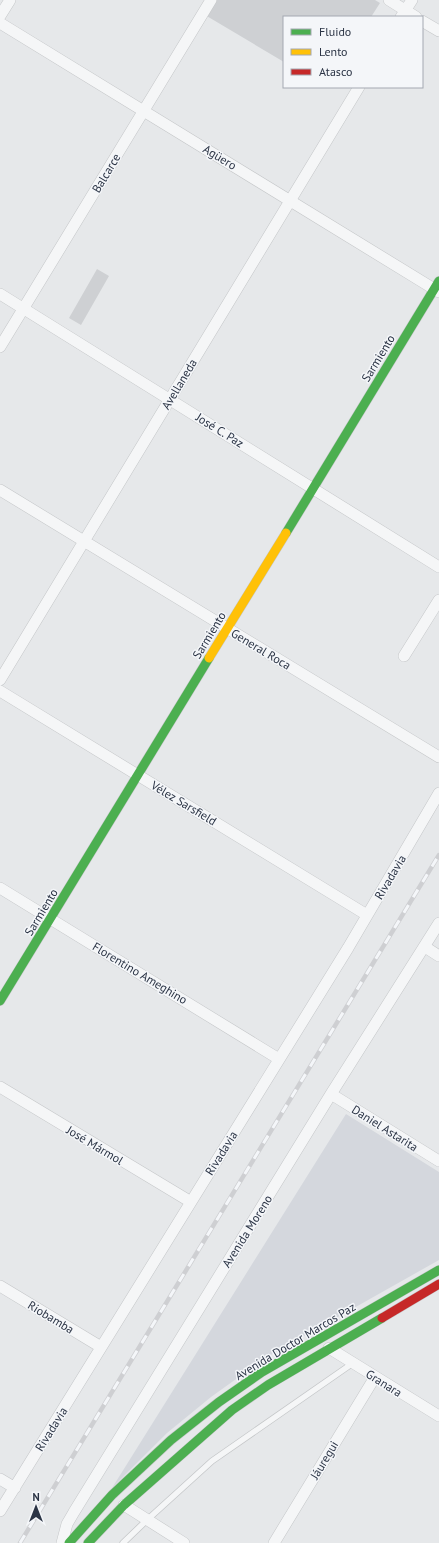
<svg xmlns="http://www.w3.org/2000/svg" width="439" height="1543" font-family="'PT Sans',sans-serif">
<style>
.built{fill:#d4d7dd}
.building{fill:#ced0d3}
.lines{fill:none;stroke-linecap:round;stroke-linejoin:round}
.lane-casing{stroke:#c4c6c8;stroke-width:7}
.street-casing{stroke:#c4c6c8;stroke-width:12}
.fast-casing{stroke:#c4c6c8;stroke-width:10}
.slow-casing{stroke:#c4c6c8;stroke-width:10}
.jam-casing{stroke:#c4c6c8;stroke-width:10}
.lane{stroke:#f5f6f7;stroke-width:5.5}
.street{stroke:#f5f6f7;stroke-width:11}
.fast{stroke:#4caf50;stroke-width:9}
.slow{stroke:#ffc107;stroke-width:9}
.jam{stroke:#c62828;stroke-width:9}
.rail-casing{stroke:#cecfd2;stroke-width:4.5}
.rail{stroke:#f4f6f9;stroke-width:3;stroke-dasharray:9;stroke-linecap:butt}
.labels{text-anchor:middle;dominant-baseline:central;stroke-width:3;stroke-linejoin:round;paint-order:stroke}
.street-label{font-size:12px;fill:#2b3445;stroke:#f4f6f9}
</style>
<rect width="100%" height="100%" fill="#e6e8ea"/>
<path class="built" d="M346 1114 439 1172V1260L267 1357 211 1397 167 1433 112 1488Z"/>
<path class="building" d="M215 0H375L380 3 371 17H284V62L205 15Z
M97 269 109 276 81 325 69 318Z"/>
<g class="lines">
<g class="lane-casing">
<path id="lane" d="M123 1543 147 1520 212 1461 353 1363"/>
</g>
<g class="street-casing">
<path id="street" d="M389 0 416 17
M0 16 10 0
M401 17 412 0
M422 21 439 31
M0 23 439 292
M0 294 439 567
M0 347 211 0
M0 490 439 757
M404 656 439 600
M0 680 359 87
M0 691 367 915
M0 888 279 1059
M425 947 439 956
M0 1087 191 1202
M331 1094 439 1161
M0 1286 101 1347
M329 1348 439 1416
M0 1479 15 1488
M124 1505 184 1543
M0 1511 348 948 439 793
M62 1543 67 1524 74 1512 331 1094 439 923
M274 1543 375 1377"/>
</g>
<g class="fast-casing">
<path id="fast" d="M286 533 439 281
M0 1001 209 658
M69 1543 112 1495 171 1440 219 1402 262 1372 439 1270
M88 1543 124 1505 232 1410 268 1385 382 1318"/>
</g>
<g class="slow-casing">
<path id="slow" d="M209 658 286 533"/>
</g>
<g class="jam-casing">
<path id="jam" d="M382 1318 439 1284"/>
</g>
<use href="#lane" class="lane"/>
<use href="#street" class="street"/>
<use href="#fast" class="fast"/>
<use href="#slow" class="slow"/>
<use href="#jam" class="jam"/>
<g class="rail-casing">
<path id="rail" d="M20 1543 439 855"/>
</g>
<use href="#rail" class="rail"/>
</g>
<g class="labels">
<g class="street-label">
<text transform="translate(220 157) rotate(31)">Agüero</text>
<text transform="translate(106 173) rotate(-59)">Balcarce</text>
<text transform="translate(378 358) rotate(-59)">Sarmiento</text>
<text transform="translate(179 384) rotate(-59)">Avellaneda</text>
<text transform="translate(220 430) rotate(32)">José C. Paz</text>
<text transform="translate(209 635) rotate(-59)">Sarmiento</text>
<text transform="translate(261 649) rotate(31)">General Roca</text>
<text transform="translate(184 803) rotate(31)">Vélez Sarsfield</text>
<text transform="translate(390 877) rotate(-59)">Rivadavia</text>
<text transform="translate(41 912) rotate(-59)">Sarmiento</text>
<text transform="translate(140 973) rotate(31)">Florentino Ameghino</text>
<text transform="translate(385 1128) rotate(32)">Daniel Astarita</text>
<text transform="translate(95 1145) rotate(31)">José Mármol</text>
<text transform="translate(221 1153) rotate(-58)">Rivadavia</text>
<text transform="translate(247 1231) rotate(-58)">Avenida Moreno</text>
<text transform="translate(51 1317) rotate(31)">Riobamba</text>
<text transform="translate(295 1341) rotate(-31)">Avenida Doctor Marcos Paz</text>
<text transform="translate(384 1383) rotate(32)">Granara</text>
<text transform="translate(51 1429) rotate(-58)">Rivadavia</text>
<text transform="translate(324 1460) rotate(-59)">Jáuregui</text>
</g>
</g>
<rect x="283" y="16" width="140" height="72" fill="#f4f6f9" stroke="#a4a8b1"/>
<rect x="291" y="29" width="20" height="6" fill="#4caf50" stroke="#a4a8b1"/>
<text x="319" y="36" font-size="12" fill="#2b3445">Fluido</text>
<rect x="291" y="49" width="20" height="6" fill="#ffc107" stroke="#a4a8b1"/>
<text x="319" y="56" font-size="12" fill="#2b3445">Lento</text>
<rect x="291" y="69" width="20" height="6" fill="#c62828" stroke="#a4a8b1"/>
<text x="319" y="76" font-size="12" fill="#2b3445">Atasco</text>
<g transform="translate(36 1507)" stroke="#f4f6f9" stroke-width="3" paint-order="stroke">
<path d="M0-3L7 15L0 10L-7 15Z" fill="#2b3445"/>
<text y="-6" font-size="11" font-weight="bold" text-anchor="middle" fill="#2b3445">N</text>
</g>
</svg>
